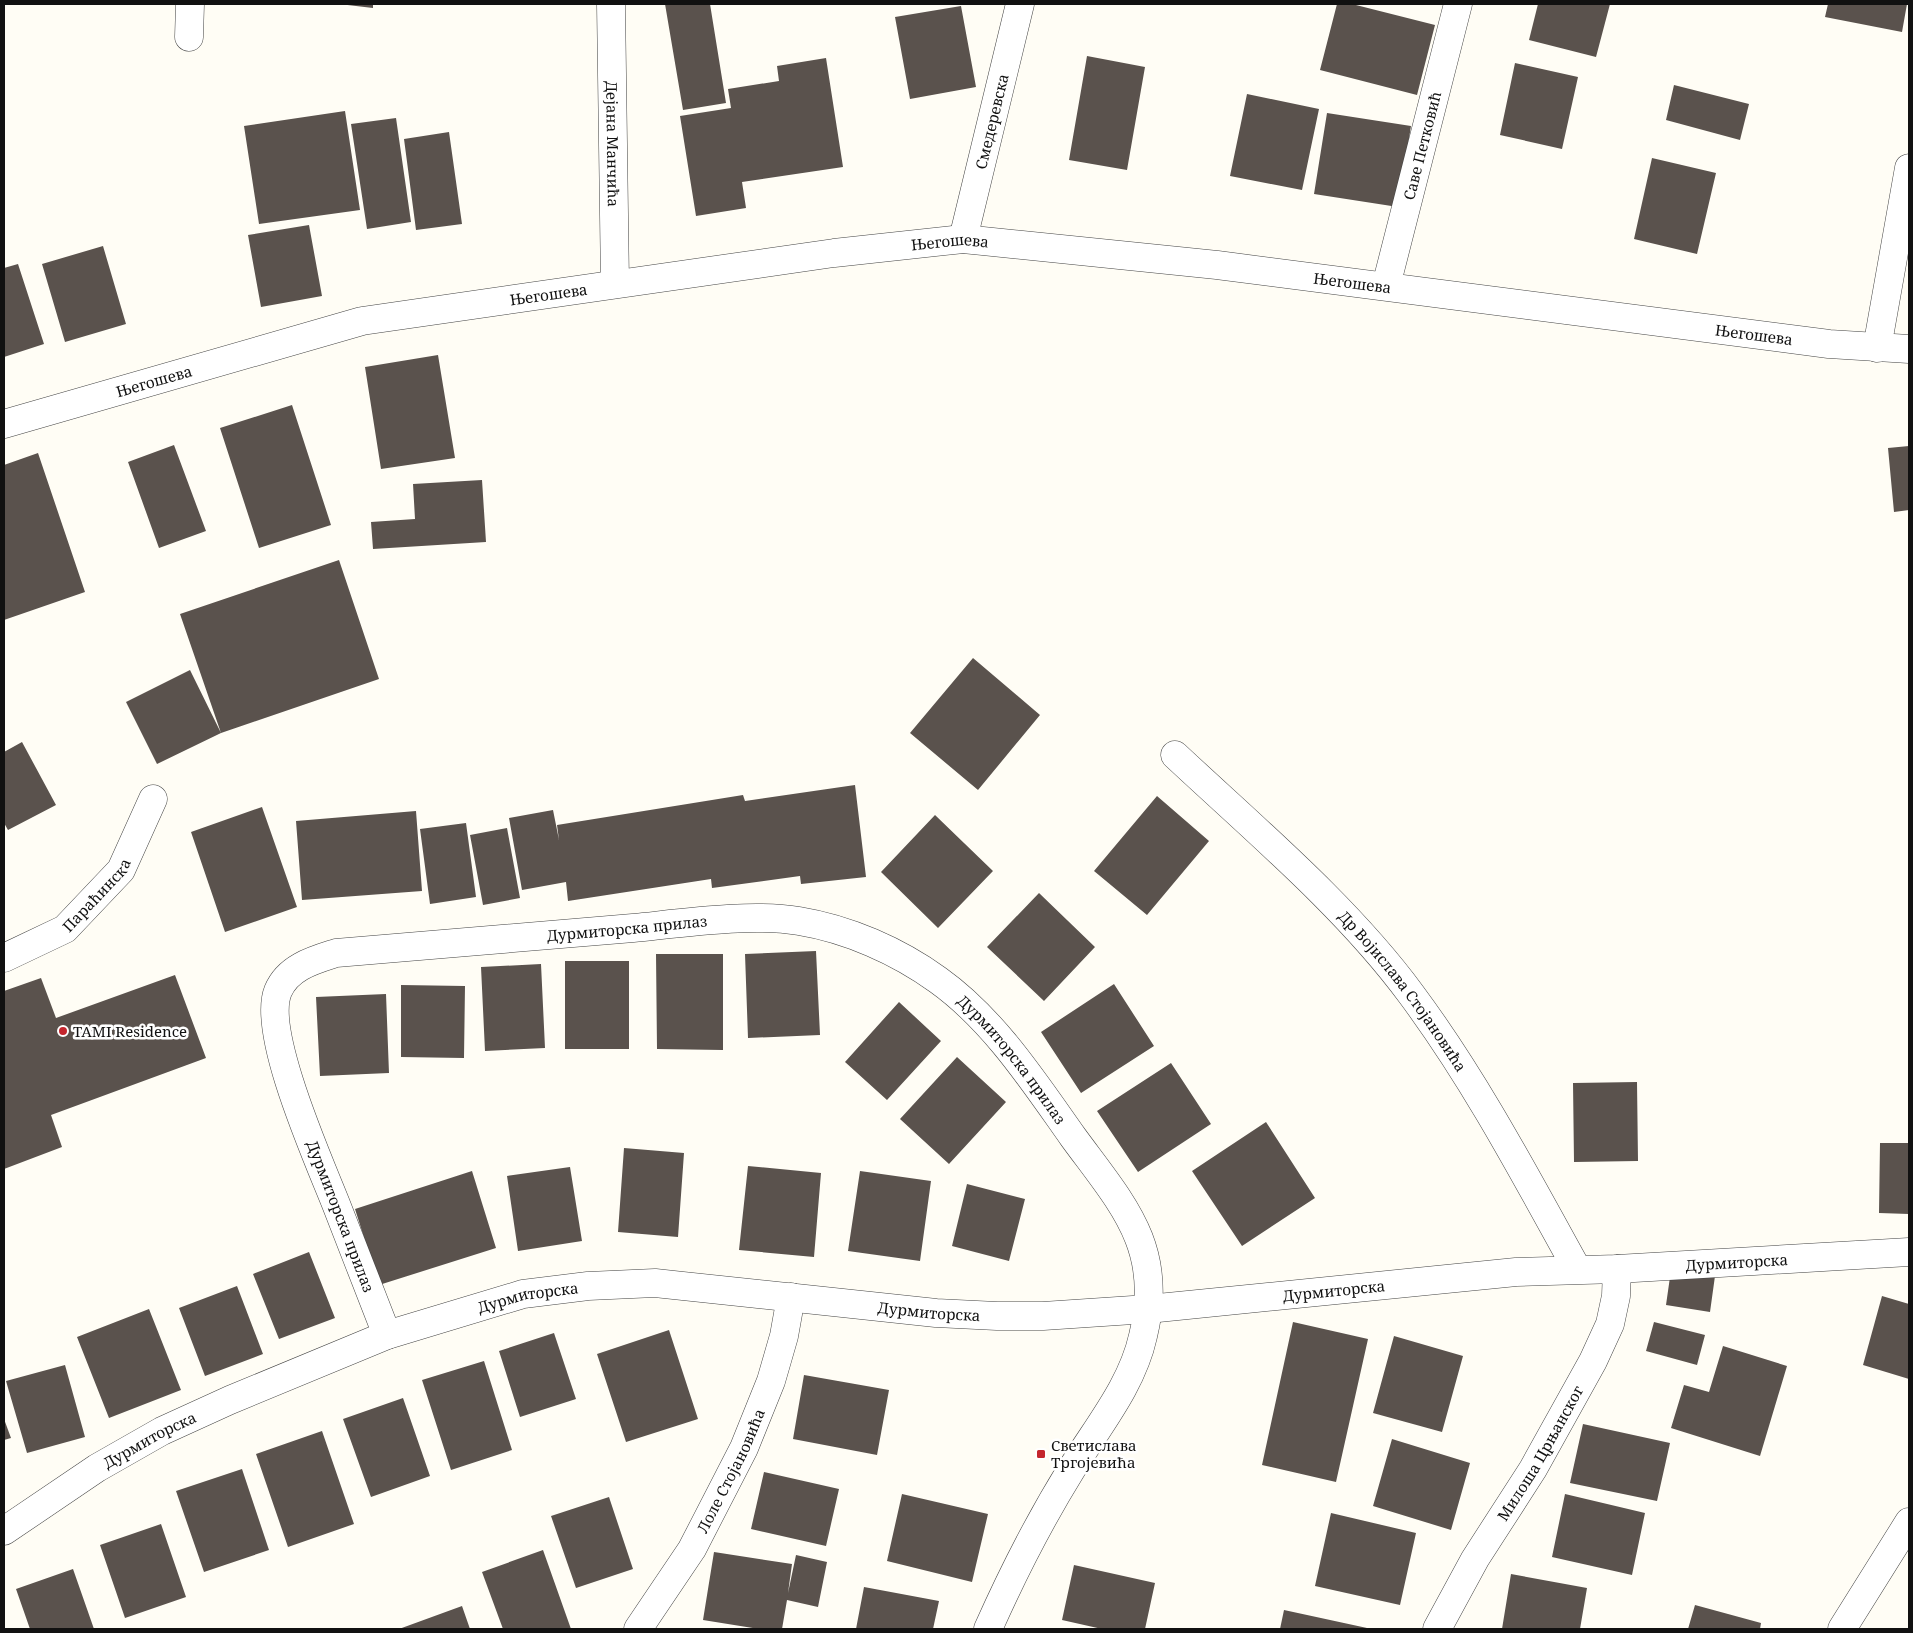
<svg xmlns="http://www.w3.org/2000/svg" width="1913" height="1633" font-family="'Noto Serif',serif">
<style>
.building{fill:#5a524d}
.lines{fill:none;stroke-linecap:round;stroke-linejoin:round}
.minor-casing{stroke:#444;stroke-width:29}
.minor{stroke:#fff;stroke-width:28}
.poi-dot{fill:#c4262e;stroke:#fff;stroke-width:2}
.labels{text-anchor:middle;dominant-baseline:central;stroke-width:5;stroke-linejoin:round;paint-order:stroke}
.street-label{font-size:15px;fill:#111;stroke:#fff}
.poi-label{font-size:15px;fill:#111;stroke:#fff;text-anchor:start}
</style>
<rect width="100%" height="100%" fill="#fffdf5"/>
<path class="building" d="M339 4H373V8Z
M665 4H710L726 103 683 110Z
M1337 4H1352L1435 25 1417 95 1320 70Z
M1538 4H1610L1596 57 1529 40Z
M1828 4H1907L1902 32 1825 17Z
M961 6 976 87 910 99 895 17Z
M1087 56 1145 67 1127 170 1069 160Z
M826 58 843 167 742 182 746 208 696 216 680 116 731 108 728 89 779 81 777 66Z
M1515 63 1578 77 1562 149 1500 135Z
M1674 85 1749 104 1740 140 1666 120Z
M1247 94 1319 109 1302 190 1230 176Z
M345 111 360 210 259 224 244 126Z
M1327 113 1411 126 1398 207 1314 194Z
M396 118 411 222 367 229 351 124Z
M449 132 462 224 416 230 404 139Z
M1652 158 1716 173 1697 254 1634 239Z
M309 225 322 296 261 307 248 235Z
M103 246 126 324 65 342 42 264Z
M18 264 44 344 4 357V268Z
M438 355 455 458 381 469 365 367Z
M292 405 331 525 259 548 220 428Z
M174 445 206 531 159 548 128 462Z
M1909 446V510L1894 512 1888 448Z
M38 453 85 592 4 620V465Z
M482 480 486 542 373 549 371 522 415 519 413 484Z
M339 560 379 679 221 733 180 614Z
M973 658 1040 715 978 790 910 733Z
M190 670 221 733 157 764 126 702Z
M22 742 56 805 8 830 4 823V752Z
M855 785 866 877 801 884 800 876 712 888 711 879 568 901 566 882 522 890 509 818 553 810 559 840 557 825 743 795 745 801Z
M1157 796 1209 841 1147 915 1094 871Z
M262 807 297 907 225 932 191 832Z
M416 811 422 891 302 900 296 821Z
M935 815 993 871 938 928 881 872Z
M466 823 476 897 430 904 420 829Z
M507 828 520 898 483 905 470 835Z
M1039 893 1095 947 1044 1001 987 947Z
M816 951 820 1035 748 1038 745 954Z
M656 954H723V1050L657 1049Z
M565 961H629V1049H565Z
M541 964 545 1048 485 1051 481 967Z
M175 975 206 1058 51 1115 62 1147 4 1169V991L41 978 56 1018Z
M1114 984 1154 1046 1081 1093 1041 1032Z
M401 985 465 986 464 1058 401 1057Z
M386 994 389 1073 320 1076 316 997Z
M899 1002 941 1041 887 1100 845 1062Z
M957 1057 1006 1102 949 1164 900 1119Z
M1171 1063 1211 1124 1138 1172 1097 1111Z
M1637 1082 1638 1161 1574 1162 1573 1083Z
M1266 1122 1315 1198 1242 1246 1192 1171Z
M1880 1143H1909V1214L1879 1213Z
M624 1148 684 1153 678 1237 618 1232Z
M748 1166 821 1173 814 1257 739 1250Z
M570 1167 582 1241 518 1251 507 1176Z
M472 1171 496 1248 379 1285 355 1209Z
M860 1171 931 1181 920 1261 848 1251Z
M967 1184 1025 1199 1009 1261 952 1246Z
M309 1252 335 1318 279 1339 253 1274Z
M1671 1270 1715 1276 1710 1312 1666 1305Z
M237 1286 263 1354 205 1376 179 1308Z
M1882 1296 1909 1304V1379L1863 1365Z
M149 1309 181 1390 109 1418 77 1337Z
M1293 1322 1368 1339 1336 1482 1262 1465Z
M1654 1322 1705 1335 1697 1365 1646 1351Z
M669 1330 698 1419 626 1442 597 1354Z
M554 1333 576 1399 520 1417 499 1351Z
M1394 1336 1463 1356 1442 1432 1373 1413Z
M1723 1346 1787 1366 1760 1456 1671 1428 1684 1385 1709 1392Z
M484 1361 512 1450 451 1470 422 1380Z
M65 1365 85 1437 27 1453 6 1381Z
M804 1375 889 1390 877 1455 793 1439Z
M403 1398 430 1476 371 1497 343 1419Z
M4 1419 11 1438 4 1440Z
M1583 1424 1670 1443 1657 1501 1570 1483Z
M322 1431 354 1524 288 1547 256 1454Z
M1392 1439 1470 1463 1451 1530 1373 1506Z
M242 1469 269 1550 204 1572 176 1491Z
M764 1472 839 1489 826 1546 751 1529Z
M902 1494 988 1514 972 1582 887 1561Z
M1565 1494 1645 1513 1632 1575 1552 1557Z
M609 1497 633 1569 576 1588 551 1516Z
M1331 1513 1416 1533 1400 1605 1315 1586Z
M161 1524 186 1597 125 1618 100 1545Z
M543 1550 571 1629H503L482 1572Z
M714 1552 792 1564 788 1593 796 1555 827 1562 818 1607 787 1600 782 1629H759L703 1620Z
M1074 1565 1155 1583 1145 1629H1102L1062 1620Z
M73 1569 94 1629H30L16 1589Z
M1511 1574 1587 1588 1580 1629H1502Z
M864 1587 939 1601 933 1629H856Z
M1695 1605 1761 1623 1760 1629H1688Z
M462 1606 470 1629H399Z
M1284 1610 1367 1628V1629H1280Z"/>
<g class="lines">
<g class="minor-casing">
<g id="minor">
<path id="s1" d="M611 4 615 284"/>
<path d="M189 37 190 4"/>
<path id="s2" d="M963 239 1020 4"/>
<path id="s3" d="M1386 286 1458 4"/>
<path d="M1877 348 1909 168"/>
<path id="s4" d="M4 424 362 321 834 253 963 239 1217 265 1829 344 1909 349"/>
<path id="s5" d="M1175 755C1254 829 1347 907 1411 994 1475 1080 1525 1175 1577 1269"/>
<path id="s6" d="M4 958 65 929 121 870 153 799"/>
<path id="s7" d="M387 1335C370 1291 353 1248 336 1204 319 1161 261 1032 278 991 288 967 314 960 336 953 435 945 534 936 633 928 683 923 751 913 799 921 848 929 898 951 938 980 994 1020 1034 1082 1073 1137 1122 1204 1165 1247 1143 1336 1132 1386 1097 1427 1071 1470 1040 1520 1012 1575 988 1629"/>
<path id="s8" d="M4 1531 97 1468 162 1431 230 1400 387 1335 523 1294 588 1286 655 1283 936 1313 997 1316H1043L1148 1309 1516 1272 1617 1269 1909 1252"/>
<path id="s9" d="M638 1629 692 1549 744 1448 771 1381 784 1336 791 1297"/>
<path id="s10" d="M1437 1629 1475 1559 1533 1469 1593 1361 1610 1324 1616 1296 1617 1269"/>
<path d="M1842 1629 1909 1522"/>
</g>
</g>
<use href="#minor" class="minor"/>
</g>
<g class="poi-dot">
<circle cx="63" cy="1031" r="5"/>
<rect x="1036" y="1449" width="10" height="10" rx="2.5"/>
</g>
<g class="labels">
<g class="street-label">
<text stroke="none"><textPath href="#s2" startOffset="121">Смедеревска</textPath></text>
<text stroke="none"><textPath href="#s1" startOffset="140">Дејана Манчића</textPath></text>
<text stroke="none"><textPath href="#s3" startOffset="145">Саве Петковић</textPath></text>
<text stroke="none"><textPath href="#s4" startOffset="966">Његошева</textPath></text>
<text stroke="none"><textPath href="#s4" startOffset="1371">Његошева</textPath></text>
<text stroke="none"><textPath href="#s4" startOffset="561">Његошева</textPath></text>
<text stroke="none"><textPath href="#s4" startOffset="1776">Његошева</textPath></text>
<text stroke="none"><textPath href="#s4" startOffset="156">Његошева</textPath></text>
<text stroke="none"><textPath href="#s6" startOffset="114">Параћинска</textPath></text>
<text stroke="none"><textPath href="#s7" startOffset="728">Дурмиторска прилаз</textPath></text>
<text stroke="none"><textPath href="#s5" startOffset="329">Др Војислава Стојановића</textPath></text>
<text stroke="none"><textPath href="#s7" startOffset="1162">Дурмиторска прилаз</textPath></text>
<text transform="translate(341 1216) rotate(69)">Дурмиторска прилаз</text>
<text stroke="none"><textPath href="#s8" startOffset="1792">Дурмиторска</textPath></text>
<text stroke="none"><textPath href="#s8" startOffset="1388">Дурмиторска</textPath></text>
<text stroke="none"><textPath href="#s8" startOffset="578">Дурмиторска</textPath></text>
<text stroke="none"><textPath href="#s8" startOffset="982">Дурмиторска</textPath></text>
<text stroke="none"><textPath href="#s8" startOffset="172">Дурмиторска</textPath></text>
<text stroke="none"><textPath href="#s10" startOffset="204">Милоша Црњанског</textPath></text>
<text stroke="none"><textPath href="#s9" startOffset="184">Лоле Стојановића</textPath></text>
</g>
<g class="poi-label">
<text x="73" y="1031">TAMI Residence</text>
<text x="1051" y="1445">Светислава<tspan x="1051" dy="17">Тргојевића</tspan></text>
</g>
</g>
<rect width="1913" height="1633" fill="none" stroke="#111111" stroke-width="10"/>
</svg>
